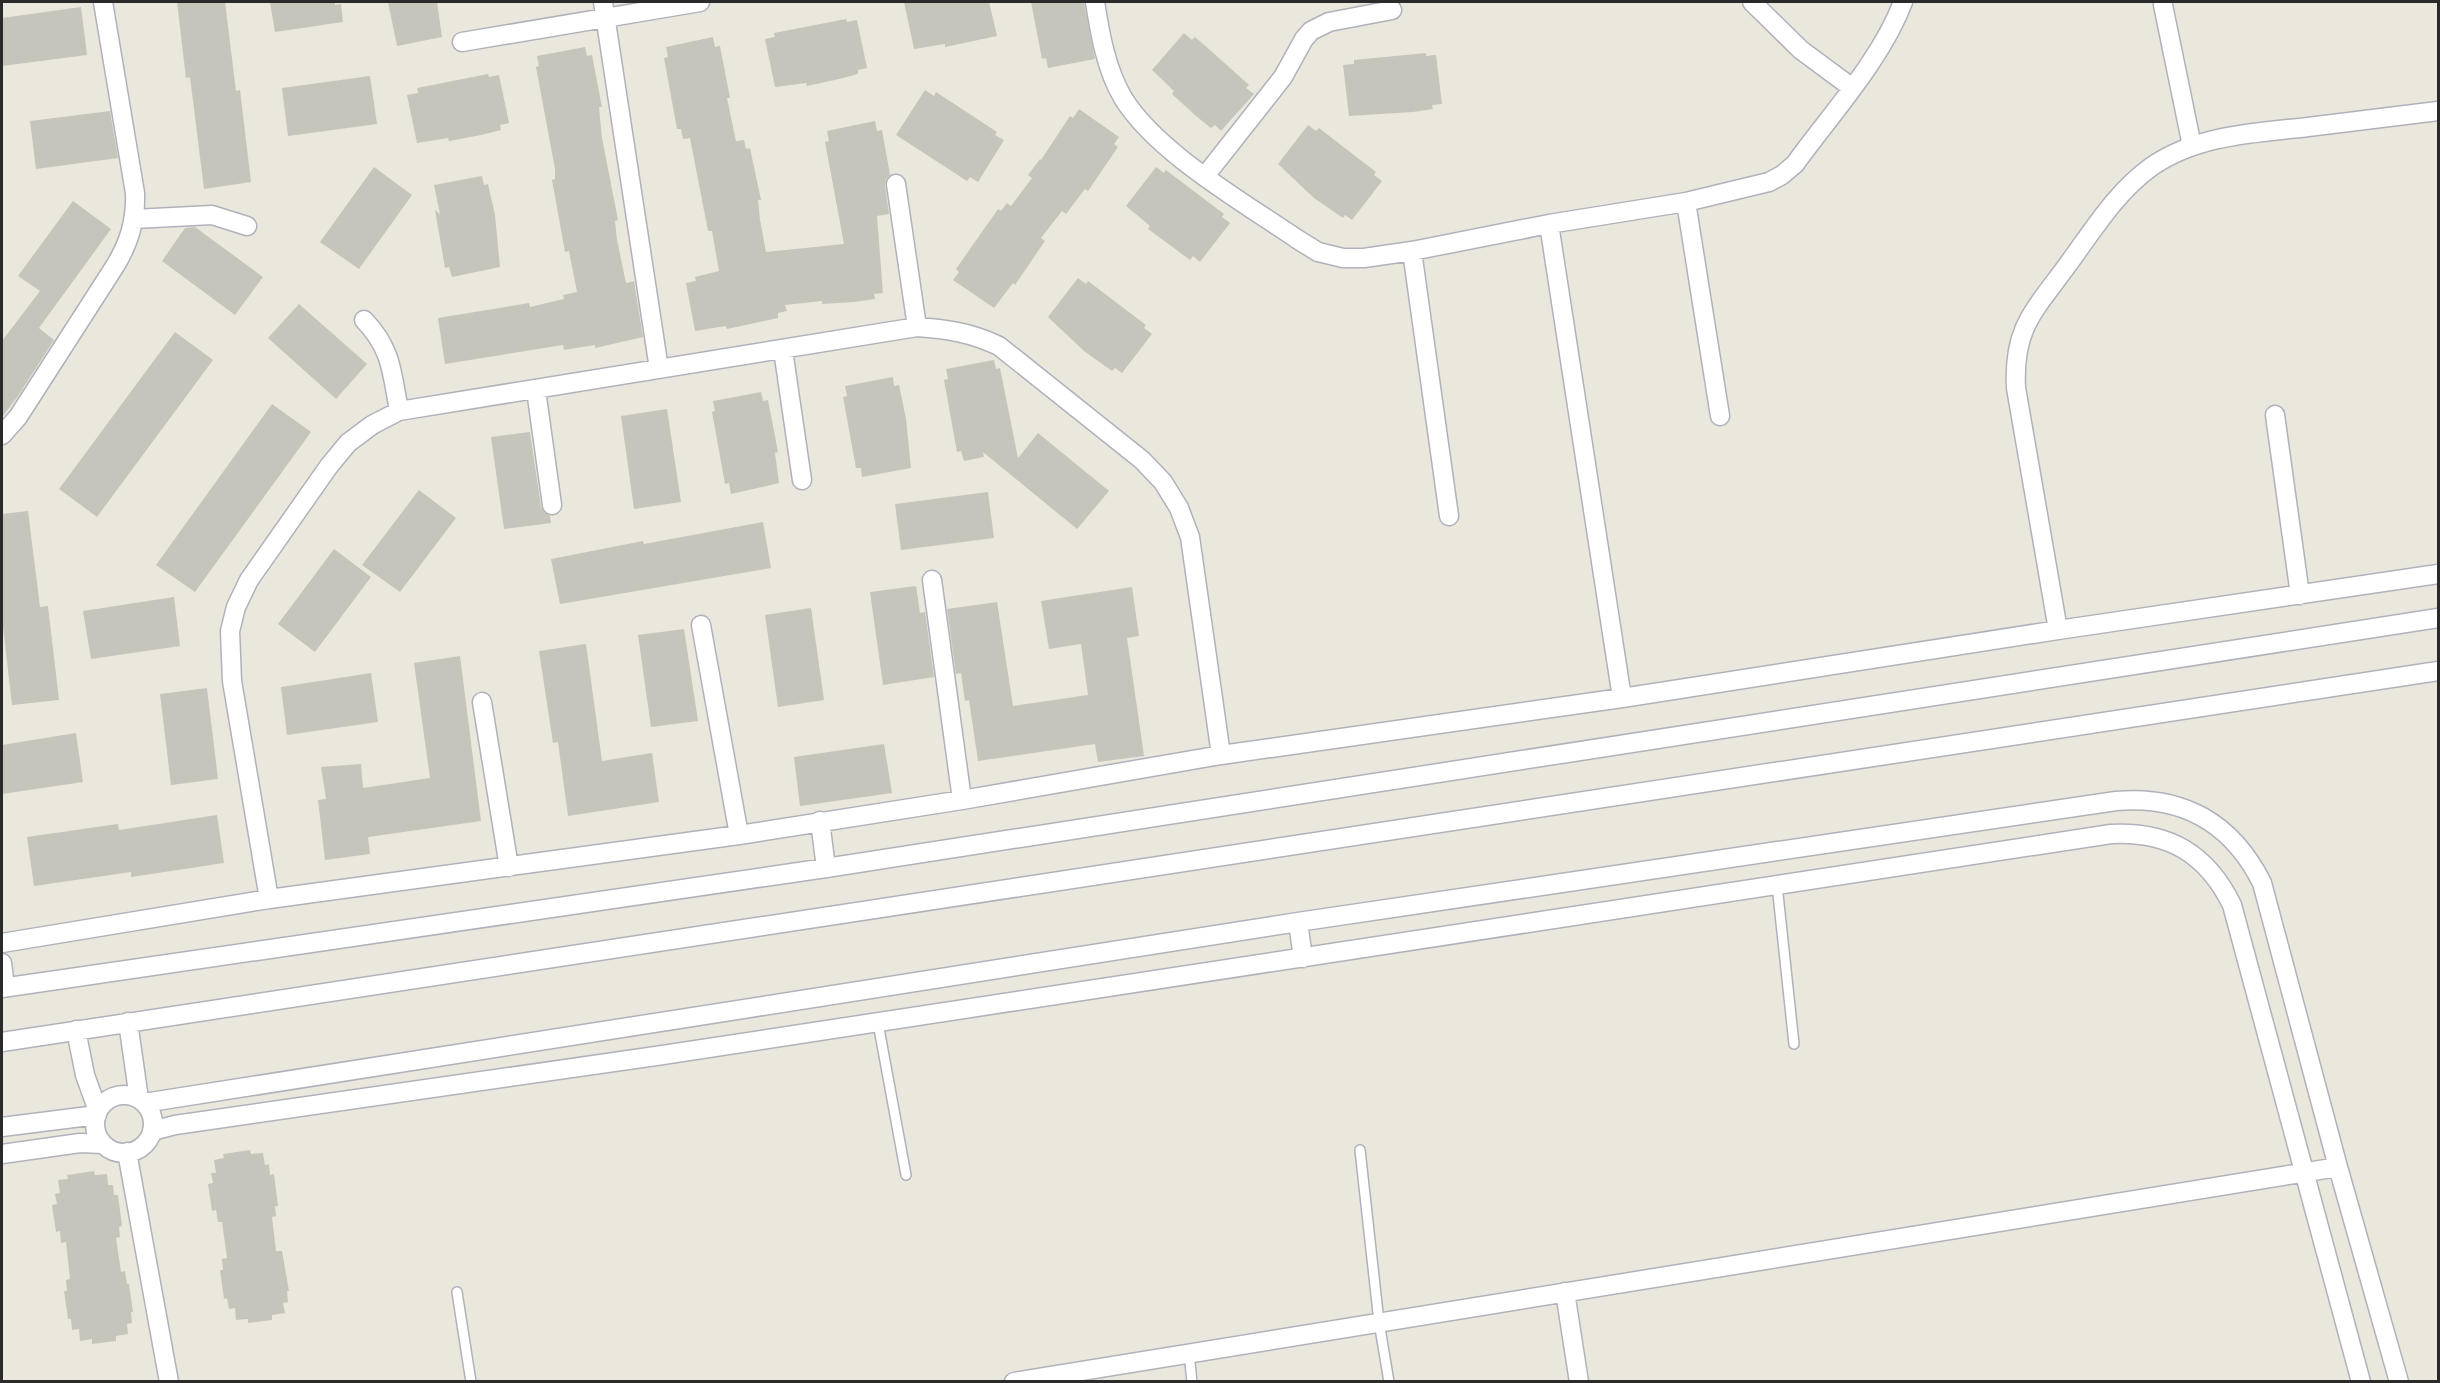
<svg xmlns="http://www.w3.org/2000/svg" width="2440" height="1383" font-family="Raleway,sans-serif">
<style>
.building{fill:#c6c5bc}
.lines{fill:none;stroke-linecap:round;stroke-linejoin:round}
.service-casing{stroke:#b1b1bc;stroke-width:12}
.minor-casing{stroke:#b1b1bc;stroke-width:21}
.service{stroke:#fff;stroke-width:9}
.minor{stroke:#fff;stroke-width:18}
</style>
<rect width="100%" height="100%" fill="#eae7dd"/>
<path class="building" d="M177 2H225L236 91 240 90 251 182 204 189 190 77 186 78Z
M270 2H335V5L341 4 343 22 275 32Z
M388 2H437L442 37 397 46Z
M904 2H989L997 36 945 47V44L914 49Z
M1031 2H1084L1095 59 1048 68 1046 58 1042 59Z
M81 7 87 55 2 66V18Z
M846 19 847 22 857 20 867 68 858 70V74L839 79 807 86 806 83 775 87 765 39 775 37 774 33Z
M1184 33 1192 40 1195 37 1210 50 1249 85 1246 88 1254 94 1221 131 1215 125 1211 128 1196 116 1172 94 1174 91 1152 70Z
M713 37 715 47 720 46 730 98H727L736 141 744 140 746 149 750 148 761 200H758L760 220 766 252 844 244 825 142 829 141 827 131 875 121 877 131 882 130 890 175 886 179 885 185 889 214 877 216 883 293 874 294 875 299 854 302 822 304V301L785 305 787 311 778 313V318L727 329 726 326 695 331 686 283 696 281 695 277 719 271 712 231H708L690 138 683 139 681 129H677L664 58 668 57 666 47Z
M585 47 587 56 592 55 602 107H599L602 138 618 220 615 221 617 240 626 283 634 281 643 337 595 348V345L564 350 563 345 445 364 438 318 529 303 530 307 564 299 563 295 577 292 569 251 565 252 552 180 555 179V169L536 67 539 66 537 56Z
M1426 53V56L1436 55 1442 104 1432 105 1433 109 1413 112 1349 116 1343 65 1354 64V60Z
M488 74 489 77 499 75 509 123 500 125 501 130 481 135 449 141 448 138 417 143 407 95 418 93 417 88Z
M370 76 377 124 288 136 282 88Z
M925 90 934 96 936 92 997 132 995 135 1004 140 978 182 970 177 967 181 896 135Z
M1079 109 1119 137 1114 144 1118 147 1088 191 1085 189 1066 214 1062 211 1041 238 1045 241 1015 285 1013 283 994 308 953 280 959 272 956 269 998 209 1001 211 1007 203 1011 206 1032 178 1028 175 1040 159 1041 160 1070 116 1073 118Z
M110 111 118 158 36 169 30 121Z
M1308 125 1316 131 1319 128 1376 172 1374 175 1382 181 1352 220 1345 215 1343 218 1314 198 1278 164Z
M374 167 412 195 359 269 320 242Z
M1156 167 1164 173 1166 170 1224 214 1222 217 1230 223 1200 262 1193 256 1190 260 1174 248 1148 229 1150 226 1126 206Z
M482 176 484 185 488 184 495 215 500 267 452 277 449 267 445 268 435 210 440 214 434 185Z
M73 201 111 229 39 328 54 340 18 396 2 417V341L40 291 18 276Z
M195 227 263 277 235 315 162 261 185 228Z
M1078 278 1086 284 1088 281 1146 325 1144 328 1152 334 1122 373 1115 368 1112 371 1084 351 1048 317Z
M299 304 367 364 336 399 268 338Z
M175 332 213 360 97 517 59 489Z
M994 360 996 369 1000 368 1018 458 1038 433 1109 491 1077 529 983 452 984 457 964 461 961 451 957 452 944 380 948 379 946 369Z
M893 377 894 386 899 385 906 419 911 468 862 477 861 468H856L843 397 847 396 845 386Z
M761 392 763 401 768 400 778 452 775 453 779 483 731 494 729 483 725 484 712 412 715 411 713 401Z
M272 404 311 432 195 592 156 565Z
M667 409 681 502 634 509 621 416Z
M530 432 541 507 544 512 550 516 551 523 504 529 491 437Z
M419 490 456 518 400 592 362 565Z
M988 492 994 538 901 550 895 504Z
M28 511 40 607 48 606 59 700 12 705 2 618V514Z
M763 522 771 568 560 604 551 559 643 541 644 544Z
M334 549 371 577 315 652 278 624Z
M916 586 920 613 925 612 934 677 883 685 870 592Z
M1132 587 1139 636 1127 638 1144 756 1098 762 1095 744 978 761 969 700 965 701 961 673 956 674 947 609 997 602 1013 706 1088 695 1081 644 1049 649 1041 601Z
M174 597 180 646 91 659 83 611Z
M811 608 824 700 778 707 765 615Z
M684 629 698 721 651 727 638 635Z
M586 644 602 761 652 753 659 802 568 816 558 742 553 743 539 651Z
M460 656 481 821 368 837 370 854 325 860 318 800 326 799 321 767 361 764 363 788 430 778 414 663Z
M371 673 378 722 287 735 281 687Z
M207 688 218 779 171 785 160 694Z
M76 733 83 782 2 794V745Z
M884 744 892 793 800 806 794 757Z
M217 815 224 863 131 877V872L34 886 27 837 118 824 119 830Z
M250 1150 251 1154 263 1153 265 1165 269 1164 270 1175 274 1174 278 1206H275L276 1216 272 1217 276 1251H282L289 1291H287L288 1302 283 1303 285 1313 272 1315V1320L248 1323V1319L236 1320 235 1308 229 1309 227 1298 224 1299 220 1270H223L222 1259 227 1258 222 1222H218L216 1210 212 1211 208 1184 213 1183 211 1173H216L214 1160 224 1158 223 1154Z
M94 1171 95 1175 107 1174 108 1185H113L114 1195H118L122 1226 119 1227 120 1237 116 1238 121 1272 125 1271 127 1284H129L133 1312H131L132 1323 127 1324 128 1334 116 1336V1341L92 1344V1339L80 1341 79 1329 72 1330 71 1319H68L64 1291H67L66 1280 70 1279 66 1242 61 1243 60 1231 56 1232 52 1205 57 1204 55 1194 60 1193 58 1180 68 1179 67 1175Z"/>
<g class="lines">
<g class="service-casing">
<path id="service" d="M1777 885 1794 1044
M878 1023 906 1175
M1360 1150 1379 1322 1389 1382
M457 1292 471 1382
M1189 1353 1192 1382"/>
</g>
<g class="minor-casing">
<path id="minor" d="M603 2 659 369
M1095 2C1100 34 1106 69 1123 98 1157 153 1243 202 1297 239L1318 252 1343 258H1364L1412 251 1549 224 1686 202 1769 182 1782 175 1795 164C1831 114 1881 60 1903 2
M1752 2 1801 50 1851 87
M2163 5 2192 146
M462 42 700 2
M1205 176 1283 77 1304 39 1311 31 1329 22 1392 10
M896 184 917 327
M1686 202 1720 416
M134 219 212 215 247 226
M1549 224 1622 698
M1412 251 1449 516
M364 320C392 349 392 373 399 411
M783 350 802 480
M536 390 552 505
M2275 415 2300 595
M2 435 18 417 115 266C129 243 136 221 135 193L103 2
M932 580 962 800
M701 625 739 835
M2058 630 2016 388C2013 329 2033 312 2066 267 2092 232 2115 193 2151 167 2197 135 2254 133 2308 127 2351 122 2395 116 2438 111
M482 702 509 867
M820 821 826 868
M269 899 232 681 230 631 236 607 249 580 329 466 348 443 372 425 399 411 917 327C947 329 972 333 999 346L1142 460 1163 482 1179 508 1190 537 1221 755
M1298 922 1303 958
M2 943 269 899 739 835 962 800 1221 755 1622 698 2058 630 2438 574
M2 963 5 987
M2 988 826 868 2438 618
M128 1022 139 1099
M76 1030 85 1075 98 1111
M2 1042 2438 671
M95 1124a29 29 0 1 1 58 0a29 29 0 1 1-58 0Z
M144 1103 1298 922 2116 801C2183 795 2232 823 2262 883L2338 1167 2399 1382
M2 1127 97 1115
M152 1131 175 1125 656 1056 2111 834C2169 831 2207 854 2232 905L2361 1382
M127 1152 169 1382
M2 1154 80 1143 103 1144
M1565 1292 1579 1382
M1014 1382 2338 1167"/>
</g>
<use href="#service" class="service"/>
<use href="#minor" class="minor"/>
</g>
<rect width="2440" height="1383" fill="none" stroke="#2a2a2a" stroke-width="6"/>
</svg>
